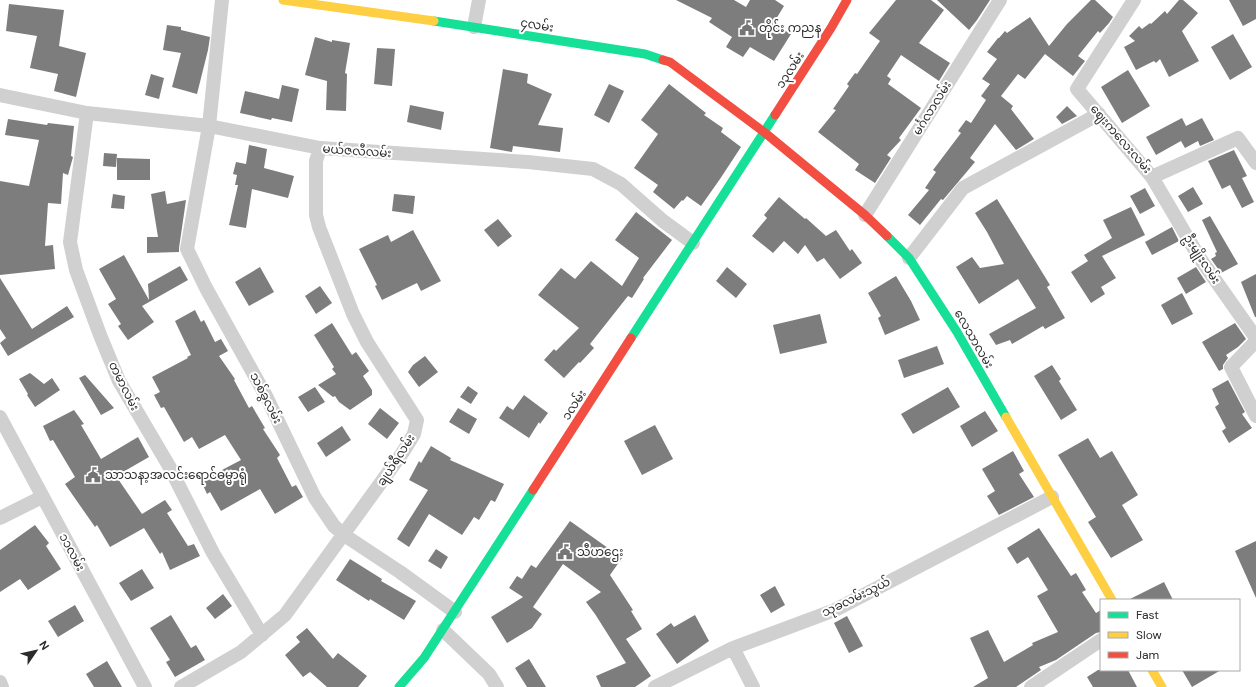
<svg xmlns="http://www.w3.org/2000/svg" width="1256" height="687" font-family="'DM Sans','Noto Sans Myanmar',sans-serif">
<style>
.building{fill:#7d7d7d}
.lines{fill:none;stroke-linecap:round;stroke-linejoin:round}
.street{stroke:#d0d0d0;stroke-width:14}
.fast{stroke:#16e098;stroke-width:9}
.slow{stroke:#ffcf43;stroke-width:9}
.jam{stroke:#f24e42;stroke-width:9}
.labels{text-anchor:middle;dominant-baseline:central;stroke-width:4;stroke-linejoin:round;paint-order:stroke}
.street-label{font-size:12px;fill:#2b2b2b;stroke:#fff}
.poi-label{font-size:12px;fill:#2b2b2b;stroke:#fff;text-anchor:start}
</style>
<rect width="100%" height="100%" fill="#fff"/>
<path class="building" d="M676 0H734L746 7 750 0H775L784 6 773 24 791 34 774 61 750 47 743 57 726 47 732 37 709 22 712 18Z
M896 0H931L944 10 919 43 950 63 939 81 901 55 887 76 891 79 888 84 921 108 899 138 901 140 887 155 891 158 875 183 855 170 859 164 818 132 836 110 833 109 849 86 847 84 855 73 857 74 880 41 869 33Z
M937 0H990L977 20 969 30Z
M1091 0H1095L1113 17 1109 23 1100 33 1098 31 1078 56 1085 61 1073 76 1045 54 1025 79 1018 74 1001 96 1013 106 1011 109 1034 139 1016 150 995 124 970 158 975 162 943 200 941 199 920 225 908 215 929 190 925 188 936 172 933 170 961 133 958 131 966 120 971 123 986 100 981 96 990 84 982 79 997 59 987 52 998 38H999L1005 31 1007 33 1030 17 1049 46 1067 24Z
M1179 0H1183L1198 13 1182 31 1199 61 1169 77 1160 59 1156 63 1154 61 1136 70 1124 47 1135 41 1129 36 1139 26 1142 29 1150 23 1151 24 1165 11 1167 14Z
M1229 0H1256V19L1243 26Z
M9 4 64 10 59 46 86 53 76 97 54 91 58 74 30 68 37 36 6 31Z
M167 25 181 27V30L210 37 208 50 197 94 172 87 181 53 163 50Z
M1233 34 1252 67 1230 80 1211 47Z
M315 37 332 42V40L350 43 345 73 347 74 346 111 326 110 327 81 305 75Z
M377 48 395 49 392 86 374 84Z
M503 69 528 74 527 83 552 94 538 125 563 128 560 152 513 146 512 152 490 148Z
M1128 70 1150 106 1122 123 1101 87Z
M151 74 164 78 159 99 145 95Z
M609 84 624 91 609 123 594 115Z
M669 84 706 113 704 115 723 128 721 132 741 147 720 179 701 206 687 196 683 201 682 200 674 209 653 192 658 185 634 168 658 134 641 120Z
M282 85 299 89 292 122 272 118 271 120 240 113 245 91 279 99Z
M410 105 444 112 441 130 407 122Z
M1067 106 1077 116 1062 124 1056 117Z
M1182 118 1186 126 1202 118 1214 140 1200 146 1198 141 1185 148 1181 141 1156 155 1146 137Z
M8 119 47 125 48 123 74 126 71 156 73 157 68 175 63 173 61 204 48 203 45 246 53 245 55 269 0 275V181L29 186 39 140 5 135Z
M249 145 267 149 264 168 294 176 288 198 252 189 246 228 229 225 238 185H235L237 175 233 174 236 162 246 164Z
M1234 150 1247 176 1242 178 1254 202 1242 208 1230 185 1222 189 1208 161Z
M104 153 117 154 116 167 103 166Z
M117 158 150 159V180H117Z
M1193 187 1203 204 1188 212 1178 196Z
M1145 188 1155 206 1140 214 1130 196Z
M165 191 167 204 186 200 179 248V252L147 253V237H158L151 194Z
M113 194 125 196 124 209 111 208Z
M394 194 415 196 413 214 392 211Z
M779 197 805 219 806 218 826 236 836 230 850 251 852 249 862 263 840 279 824 258 817 262 805 245 798 254 784 241 773 253 752 236 767 218 764 215Z
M997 199 1050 285 1047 287 1065 318 1045 329 1043 326 1012 344 1010 340 996 345 989 334 1036 308 1018 279 979 304 956 267 972 257 980 268 1004 264 987 232 975 213Z
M1131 207 1145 235 1102 256 1116 278 1101 287 1105 294 1091 303 1071 272 1088 261 1084 255 1112 238 1103 220Z
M636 212 672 240 643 278 644 279 632 298 628 296 590 344 594 348 580 363 579 362 564 378 544 360 554 349 556 351 579 328 538 295 561 268 575 279 591 261 622 286 639 258 615 240Z
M1210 216 1238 264 1221 273 1211 259 1216 256 1215 253 1217 252 1202 220Z
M498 219 512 236 498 247 484 230Z
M1172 227 1179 241 1152 255 1145 242Z
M413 230 441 281 421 291 417 283 382 300 375 286 377 285 359 249 388 235 391 242Z
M124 255 149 300 148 284 180 266 188 280 142 306 154 322 128 340 118 326 121 324 108 304 116 299 99 269Z
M260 267 274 292 249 306 235 282Z
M727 267 747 284 736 298 716 281Z
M1196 267 1206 282 1186 294 1177 278Z
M1256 274V317H1255L1241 282Z
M896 276 911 301 920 320 885 335 878 318 881 316 868 293Z
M0 278 32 329 67 306 74 317 8 356 0 343 6 338 0 329Z
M320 286 332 303 316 314 305 296Z
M1182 293 1193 314 1172 325 1161 305Z
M195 310 201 322 204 320 215 342 221 339 228 351 219 356 235 379 234 380 249 408 252 406 265 428 263 429 280 455 277 458 292 487 296 485 303 497 275 514 260 489 221 511 210 492 207 494 201 481 241 460 225 435 199 449 192 437 184 442 164 407 161 408 154 395 160 392 152 377 188 358 187 357 191 355 175 321Z
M820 314 827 343 780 354 773 325Z
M332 323 352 355 356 352 369 371 363 376 372 390V395L350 410 339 402 335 396 333 397 318 385 336 374 332 369 334 367 314 335Z
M1235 323 1246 339 1238 347 1226 355 1228 358 1223 365V369L1219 371 1202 342Z
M937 346 944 364 904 378 898 360Z
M425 356 438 372 419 387 408 372 413 365Z
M1052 365 1061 379 1059 381 1077 410 1061 420 1034 376Z
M30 373 44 384 52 378 60 390 35 407 27 395 28 394 19 379Z
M85 375 114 408 101 415 79 378Z
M1228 380 1245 412 1242 414 1252 428 1229 443 1222 431 1226 428 1215 407 1219 404 1212 389Z
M468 386 478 393 471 404 460 397Z
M315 387 325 402 308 412 298 397Z
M948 387 960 407 913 434 901 414Z
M524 395 548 413 540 424 539 422 529 438 499 418 507 406 513 410Z
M380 408 399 423 387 439 368 424Z
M458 408 477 419 469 434 449 422Z
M74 410 84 424 81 425 101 459 138 437 149 457 116 476 142 514 165 500 172 510 167 513 188 546 194 544 200 556 170 570 162 552 160 554 144 528 110 547 97 525 95 527 65 484 75 477 53 440 50 441 43 426Z
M985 411 998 431 972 447 960 426Z
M655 425 673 459 642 475 624 441Z
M342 426 351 440 326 457 317 443Z
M1088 438 1100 458 1112 451 1138 495 1122 505 1143 540 1111 558 1088 522 1096 517 1058 455Z
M431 446 451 458 450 460 504 484 495 502 491 500 479 520 474 517 462 535 429 514 409 547 397 539 428 490 409 480 419 461 421 463Z
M1013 451 1024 471 1019 474 1034 497 999 515 987 496 995 491 982 469Z
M570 521 622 558 610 575 633 610 631 611 642 629 626 639 651 676 635 687H601L596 676 626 663 595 614 586 602 601 592 563 564 533 607 542 614 532 628 507 643 491 617 523 597 509 588 517 576 522 579 531 565 536 568Z
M35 525 49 543 46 546 61 569 28 590 20 579 0 592V550Z
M1039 528 1071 576 1076 573 1086 590 1082 592 1096 613 1101 610V632L1096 633 1056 660 1039 667 1041 670 1016 687H973L988 678 970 638 988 630 1004 662 1033 645 1032 643 1058 632 1037 596 1048 590 1028 557 1017 564 1007 548Z
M1256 541V598L1235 551Z
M436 549 448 557 441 569 428 561Z
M350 559 382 579 381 581 416 601 404 620 370 599 369 601 336 580Z
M142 569 154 588 131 601 119 583Z
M1164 582 1173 600H1128Z
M775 586 785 605 771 613 760 595Z
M223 594 232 606 215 619 206 608Z
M75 605 84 621 58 637 48 621Z
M171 615 191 648 196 645 205 660 175 677 166 662 170 660 150 628Z
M695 615 709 641 677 664 656 634 671 623 674 627Z
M847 616 863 646 849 653 834 623Z
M307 628 333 659 338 653 367 676 358 687H327L310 672 303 677 285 655 300 642 296 637Z
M529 659 546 687H527L515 668Z
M107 661 122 687H94L86 674Z
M1098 670H1128L1137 687H1093L1087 677Z
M1182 670H1221L1192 687Z"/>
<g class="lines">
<path class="street" d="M222 0 209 126 187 249 206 288 267 398 315 498 334 526 344 535 400 572 455 612
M1134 0 1077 89 1152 177 1238 138 1256 163
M474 27 479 0
M0 95 87 113 209 126 320 148 528 162 593 169 621 184 663 221 693 243
M87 113 70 242 76 270 100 335 119 381 169 466 213 553 262 635
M1152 177 1199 257 1256 338
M865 215 1000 0
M909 258 963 188 1099 114
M1256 341 1231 367 1256 416
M0 417 145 687
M0 518 42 497
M443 630 489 674 497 687
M733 648 753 687
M0 682 2 687
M181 687 241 652 285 615 403 452 414 434 417 420 367 342 353 314 319 227 316 215V161L320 148
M655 687 733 648 835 610 1052 497
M1031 687 1101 640"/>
<path class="fast" d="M434 21 645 54 663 60
M887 236 909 258 957 332 1006 417
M631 338 775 115
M399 687 424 658 533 490"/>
<path class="slow" d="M283 0 434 21
M1006 417 1112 600
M1152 670 1162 687"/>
<path class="jam" d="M663 60 670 62 764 132 865 215 887 236
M775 115 831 28 847 0
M533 490 631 338"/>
</g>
<defs>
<g id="civic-bare" transform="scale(1.2)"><path d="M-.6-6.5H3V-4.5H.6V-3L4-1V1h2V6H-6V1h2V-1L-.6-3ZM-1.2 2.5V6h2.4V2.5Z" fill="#757575" stroke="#fff" stroke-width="2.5" paint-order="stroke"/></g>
</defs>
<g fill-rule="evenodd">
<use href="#civic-bare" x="747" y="28"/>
<use href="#civic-bare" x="93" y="475"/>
<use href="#civic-bare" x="565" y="552"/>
</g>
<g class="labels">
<g class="street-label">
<text transform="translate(537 25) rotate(9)">၄လမ်း</text>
<text transform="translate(790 70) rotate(-57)">၁၃လမ်း</text>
<text transform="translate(932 108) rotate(-58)">မင်္ဂလာလမ်း</text>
<text transform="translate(1121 139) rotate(49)">ဈေးကလေးလမ်း</text>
<text transform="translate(357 151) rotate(4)">မယ်ဇလီလမ်း</text>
<text transform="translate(1202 259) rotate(57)">ဦးမျိုးလမ်း</text>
<text transform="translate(974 339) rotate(60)">လေသာလမ်း</text>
<text transform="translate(124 386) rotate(63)">တမာလမ်း</text>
<text transform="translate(266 398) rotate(63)">သစ်ခွလမ်း</text>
<text transform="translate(574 405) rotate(-57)">၁လမ်း</text>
<text transform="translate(396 460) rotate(-57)">ချယ်ရီလမ်း</text>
<text transform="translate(72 552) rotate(62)">၁၁လမ်း</text>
<text transform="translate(856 597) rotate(-26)">သုခလမ်းသွယ်</text>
</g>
<g class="poi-label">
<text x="759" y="28">တိုင်း ကညန</text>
<text x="105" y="475">သာသနာ့အလင်းရောင်ဓမ္မာရုံ</text>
<text x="577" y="552">သီဟဌေး</text>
</g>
</g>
<rect x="1100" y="599" width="140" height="72" fill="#ffffff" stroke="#aaaaaa"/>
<rect x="1108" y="612" width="20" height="6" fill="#16e098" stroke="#aaaaaa"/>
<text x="1136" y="619" font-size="12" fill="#2b2b2b">Fast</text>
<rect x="1108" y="632" width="20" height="6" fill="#ffcf43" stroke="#aaaaaa"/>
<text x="1136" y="639" font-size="12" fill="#2b2b2b">Slow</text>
<rect x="1108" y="652" width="20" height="6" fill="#f24e42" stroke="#aaaaaa"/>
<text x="1136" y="659" font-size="12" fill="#2b2b2b">Jam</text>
<g transform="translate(36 651) rotate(56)" stroke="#ffffff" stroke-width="3" paint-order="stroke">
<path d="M0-3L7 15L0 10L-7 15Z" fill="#2b2b2b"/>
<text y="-6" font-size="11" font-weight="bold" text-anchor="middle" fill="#2b2b2b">N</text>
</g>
</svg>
